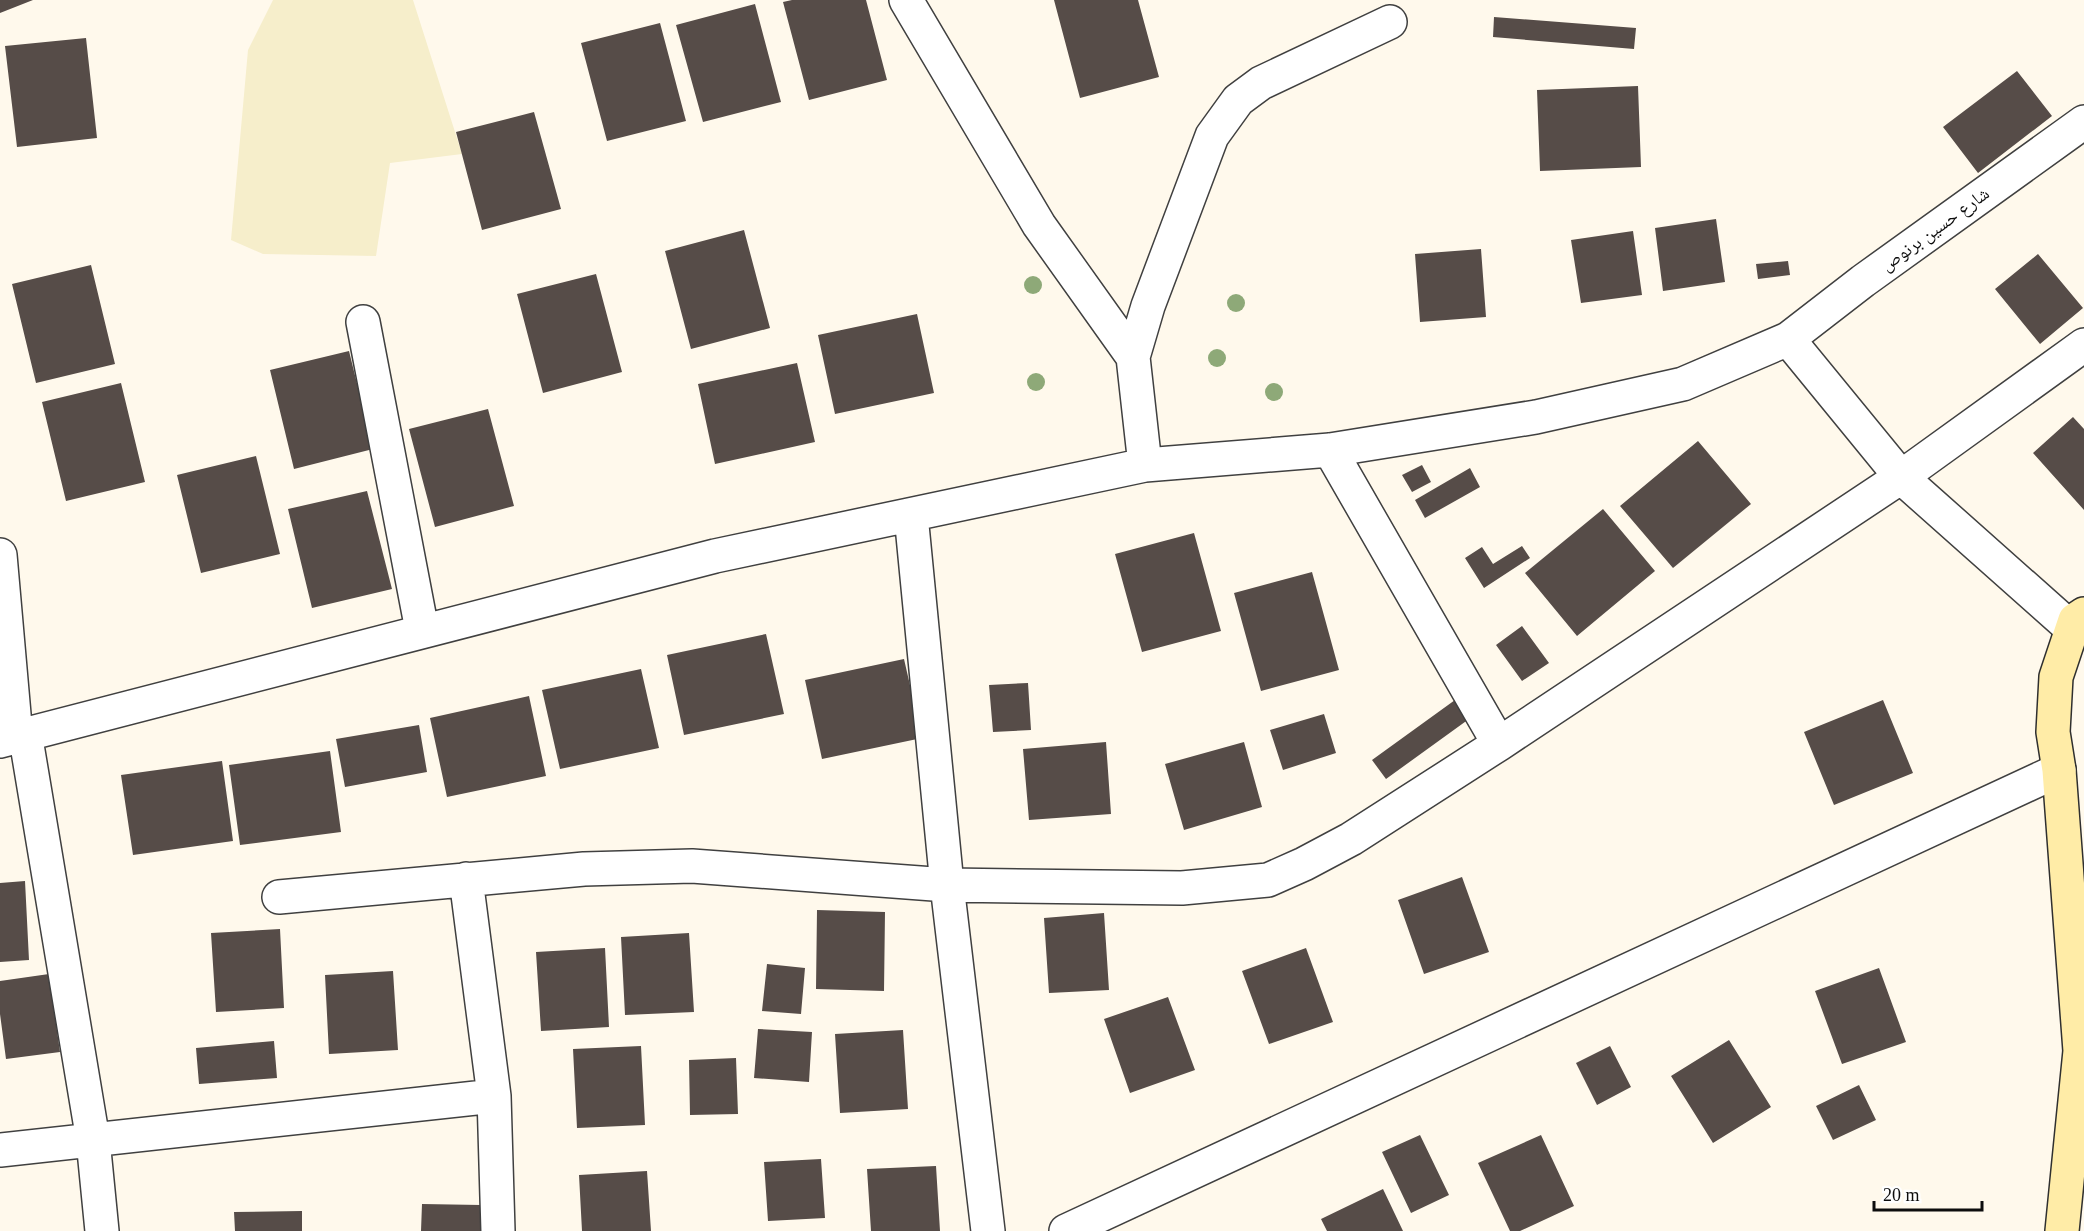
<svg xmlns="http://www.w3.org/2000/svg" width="2084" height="1231" font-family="'Times New Roman','Noto Naskh Arabic',serif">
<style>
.farmland{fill:#f6eecb}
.building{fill:#564c48}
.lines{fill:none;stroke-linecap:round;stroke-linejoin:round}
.street-casing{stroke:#404040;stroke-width:36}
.secondary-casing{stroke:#2f2f2f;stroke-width:36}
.street{stroke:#fff;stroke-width:33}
.secondary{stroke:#ffeca7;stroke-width:33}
.tree{fill:#8ea978}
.labels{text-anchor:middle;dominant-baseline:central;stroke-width:6;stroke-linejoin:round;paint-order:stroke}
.street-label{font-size:18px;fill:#0d0d0d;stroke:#fff}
</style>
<rect width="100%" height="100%" fill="#fff9ec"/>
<path class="farmland" d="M273 0H413L462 154 390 163 376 256 263 254 231 240 248 50Z"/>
<path class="building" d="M0 0H33L0 13Z
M792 0H866L887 80 809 100 783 2Z
M1054 0H1138L1159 77 1080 98Z
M755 4 781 102 703 122 676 25Z
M1494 17 1636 28 1634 49 1493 37Z
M660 23 686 121 607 141 581 43Z
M86 38 97 138 17 147 5 46Z
M2017 71 2052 116 1978 173 1943 127Z
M1638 86 1641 167 1540 171 1537 90Z
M534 112 561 209 482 230 456 132Z
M1716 219 1725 282 1663 291 1655 228Z
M744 230 770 328 691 349 665 251Z
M1633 231 1642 295 1581 303 1571 240Z
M1481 249 1486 317 1420 322 1415 254Z
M2038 254 2083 308 2040 344 1995 289Z
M1788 261 1790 275 1758 279 1756 264Z
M91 265 115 364 36 383 12 284Z
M596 274 622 372 543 393 517 294Z
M917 314 934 393 835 414 818 335Z
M349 351 373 449 294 469 270 370Z
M797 363 815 442 715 464 698 384Z
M121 383 145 482 66 501 42 402Z
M488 409 514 506 435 527 409 429Z
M2073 417 2084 429V510L2033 453Z
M1698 441 1751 504 1673 568 1620 506Z
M256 456 280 554 201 573 177 475Z
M1422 465 1431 482 1412 492 1402 475Z
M1470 468 1480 487 1425 518 1415 500Z
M367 491 392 589 312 608 288 509Z
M1603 509 1655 571 1577 636 1525 573Z
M1194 533 1221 631 1142 652 1115 554Z
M1522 546 1530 558 1484 588 1465 558 1482 547 1493 564Z
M1312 572 1339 670 1261 691 1234 593Z
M1522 626 1549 663 1522 681 1496 645Z
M766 634 784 714 684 735 667 655Z
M904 659 922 738 822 759 805 680Z
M641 669 659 748 560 769 542 690Z
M1028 683 1031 730 993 732 989 685Z
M529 696 546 776 447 797 430 718Z
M1455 700 1469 719 1386 779 1372 760Z
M1883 700 1913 773 1834 805 1804 732Z
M1324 714 1336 753 1283 770 1270 730Z
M419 725 427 772 345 787 336 739Z
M1106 742 1111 814 1029 820 1023 749Z
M1244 742 1262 807 1184 830 1165 764Z
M330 751 341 832 240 845 229 765Z
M222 761 233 841 133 855 121 775Z
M1462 877 1489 952 1424 974 1398 900Z
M25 881 29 960 0 962V883Z
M817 910 885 912 884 991 816 989Z
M1104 913 1109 990 1049 993 1044 918Z
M280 929 284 1008 216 1012 211 933Z
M689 933 694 1012 625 1015 621 937Z
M605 948 609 1027 541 1031 536 952Z
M1306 948 1333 1022 1269 1044 1242 971Z
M767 964 805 968 801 1014 762 1011Z
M1879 968 1906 1042 1842 1064 1815 991Z
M393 971 398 1050 329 1054 325 975Z
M49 974 60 1052 6 1059 0 1014V981Z
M1168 997 1195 1070 1130 1093 1104 1019Z
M758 1029 812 1032 809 1082 754 1078Z
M903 1030 908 1109 840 1113 835 1034Z
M1729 1040 1771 1107 1713 1143 1671 1076Z
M274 1041 277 1078 199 1084 196 1048Z
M641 1046 645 1125 577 1128 573 1049Z
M1610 1046 1631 1087 1597 1105 1576 1063Z
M736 1058 738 1114 690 1115 689 1060Z
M1859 1085 1876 1120 1833 1140 1816 1106Z
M1420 1135 1449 1195 1411 1213 1382 1152Z
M1541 1135 1574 1206 1520 1231H1510L1478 1163Z
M821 1159 825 1218 768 1221 764 1162Z
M936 1166 940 1231H871L867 1169Z
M647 1171 651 1231H582L579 1175Z
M1383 1189 1403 1231H1327L1321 1219Z
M422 1204 481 1205V1231H421Z
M302 1211V1231H235L234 1212Z"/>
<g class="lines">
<g class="street-casing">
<path id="street" d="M906 0 1039 225 1133 357 1145 465
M363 322 422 630
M1788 339 1901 477 2072 629
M1133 357 1148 306 1212 136 1238 100 1261 83 1390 22
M1330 450 1499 744
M911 515 947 885 988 1231
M0 555 16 737
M25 733 93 1140 102 1231
M0 741 715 556 1145 465 1330 450 1536 417 1683 384 1788 339 1863 281 2084 122
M466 879 494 1096 498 1231
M279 897 584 869 692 866 947 885 1182 888 1268 880 1304 864 1351 839 1499 744 1901 477 2084 345
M0 1150 494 1096
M1066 1231 2059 770"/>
</g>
<g class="secondary-casing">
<path id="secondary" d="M2062 1231 2080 1051 2059 770 2053 732 2056 677 2075 620 2084 614"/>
</g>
<use href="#street" class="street"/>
<use href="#secondary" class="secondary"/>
</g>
<g class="tree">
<circle cx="1033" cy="285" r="9"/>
<circle cx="1236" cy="303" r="9"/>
<circle cx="1217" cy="358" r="9"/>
<circle cx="1036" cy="382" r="9"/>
<circle cx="1274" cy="392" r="9"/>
</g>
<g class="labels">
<g class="street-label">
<text transform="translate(1935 229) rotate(-36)">شارع حسين برنوص</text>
</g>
</g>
<path d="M1874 1201v9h108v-9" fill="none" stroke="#0d0d0d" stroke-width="3"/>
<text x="1883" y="1201" font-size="18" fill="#0d0d0d" stroke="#ffffff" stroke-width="4.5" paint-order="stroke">20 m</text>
</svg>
